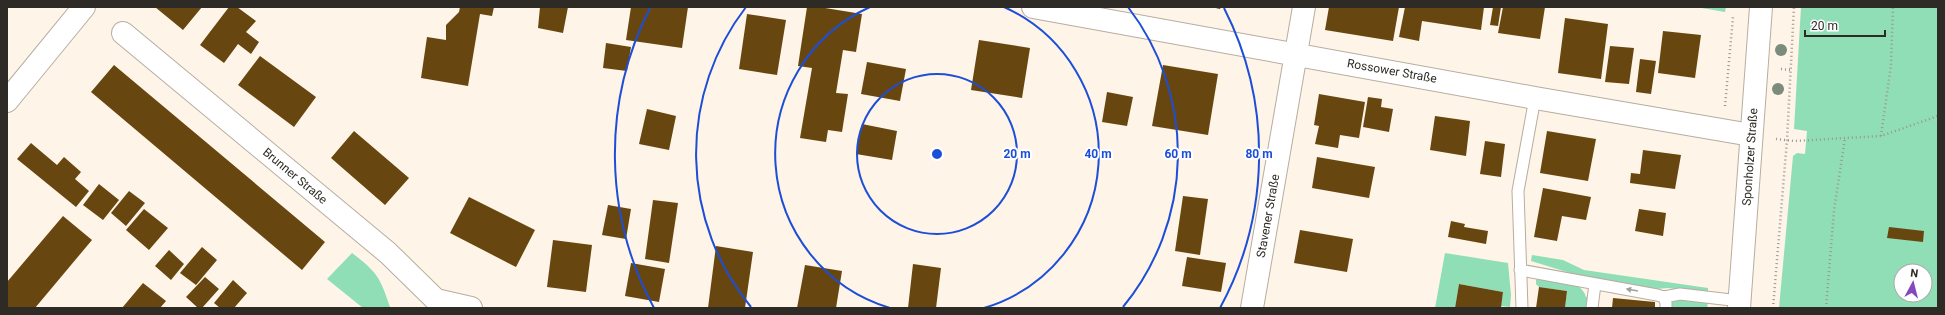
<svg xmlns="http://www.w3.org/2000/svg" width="1945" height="315" font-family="Roboto,sans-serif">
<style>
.green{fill:#8fdeb6;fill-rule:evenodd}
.building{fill:#68460f}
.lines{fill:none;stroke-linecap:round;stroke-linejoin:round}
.lane-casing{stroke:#b7ada0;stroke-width:13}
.street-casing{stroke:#b7ada0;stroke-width:24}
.secondary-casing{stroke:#b7ada0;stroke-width:24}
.path{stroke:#9c958c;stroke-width:2.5;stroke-dasharray:1 3;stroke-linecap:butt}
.lane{stroke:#fff;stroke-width:11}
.street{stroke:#fff;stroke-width:22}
.secondary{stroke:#fff;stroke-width:22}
.tree{fill:#7b8b7c}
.oneway{fill:#a19f9d}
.ring{fill:none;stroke:#1d4ed8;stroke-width:2}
.labels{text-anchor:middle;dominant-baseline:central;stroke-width:4;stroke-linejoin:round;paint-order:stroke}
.street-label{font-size:12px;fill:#2e2a25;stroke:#fff}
.centre{fill:#1d4ed8;stroke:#fff;stroke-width:2}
.ring-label{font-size:12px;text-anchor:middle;font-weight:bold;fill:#1d4ed8;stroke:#fff;stroke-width:4;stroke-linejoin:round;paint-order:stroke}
</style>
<rect width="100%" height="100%" fill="#fef4e7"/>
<path class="green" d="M1696 7H1726L1725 12Z
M1801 7H1938V308H1779L1793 156 1797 153 1805 154 1807 131 1794 129ZM1901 271H1925V295H1901Z
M352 253C377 272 380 277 390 307L389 308H363L327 279Z
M1445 253 1508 263 1511 295 1510 307 1501 306 1503 292 1459 284 1455 308H1435Z
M1532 255 1563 260 1584 270 1708 288V293L1668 288 1656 289 1580 276 1531 261Z
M1539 278C1555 281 1581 279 1586 297L1596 299 1595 308H1565L1567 291 1539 287 1536 284V280Z
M1676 298 1708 302 1707 308H1671V300Z"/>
<path class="building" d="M155 7H202L183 30Z
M229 7H237L256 21 246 32 259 42 251 54 238 44 224 63 200 45Z
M460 7H494L492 16 480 14 468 86 421 78 427 37 446 40V25L459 12Z
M540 7H568L563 33 538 28Z
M631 7H688L682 48 626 40Z
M807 7H819L862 14 856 52 843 50 836 93 848 94 842 132 828 130 826 142 800 138 812 68 798 66Z
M1211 7H1221L1220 9Z
M1329 7H1399L1393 41 1325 30Z
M1405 7H1484L1481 30 1422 21 1419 41 1399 37Z
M1493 7H1501L1498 26 1490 25Z
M1503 7H1545L1540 39 1498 33Z
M747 14 786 20 777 75 739 69Z
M1565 18 1608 24 1601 79 1558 73Z
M1663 31 1701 35 1695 78 1658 73Z
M979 40 1030 48 1022 98 971 90Z
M606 43 631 47 627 71 603 68Z
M1610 46 1634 48 1629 84 1605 82Z
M260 56 316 97 294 127 238 85Z
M1640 59 1656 61 1651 94 1636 92Z
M867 62 906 69 900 101 861 94Z
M114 65 325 242 302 270 91 92Z
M1163 65 1218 74 1208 135 1152 126Z
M1107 92 1133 97 1127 126 1102 122Z
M1319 94 1365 102 1359 138 1340 135 1338 148 1315 144 1319 126 1314 125Z
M1368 97 1382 99 1381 107 1393 109 1389 132 1363 127Z
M647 109 676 116 669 150 639 144Z
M1435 116 1470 121 1466 156 1430 150Z
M862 124 897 131 892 160 856 154Z
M354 131 409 178 385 205 331 158Z
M1547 131 1596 139 1588 181 1540 173Z
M1485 141 1505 144 1501 177 1480 174Z
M31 143 57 165 64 157 81 172 75 179 89 191 76 207 17 159Z
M1643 150 1681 155 1675 189 1630 183 1631 173 1640 174Z
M1317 157 1375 167 1369 198 1312 188Z
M99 184 119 200 103 220 83 205Z
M1543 188 1591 197 1586 220 1562 216 1557 241 1534 237Z
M129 191 145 203 126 226 111 213Z
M1183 196 1208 199 1200 255 1175 251Z
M469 197 535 230 516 267 450 233Z
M653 200 678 203 669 263 645 259Z
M608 205 631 209 626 239 602 235Z
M144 209 168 228 149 250 126 230Z
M1639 209 1666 213 1663 236 1635 231Z
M63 216 92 240 35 308H7V282Z
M1451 221 1465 224 1464 227 1488 231 1486 244 1448 237Z
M1889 227 1924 231 1923 242 1887 238Z
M1300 230 1353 239 1347 272 1294 263Z
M553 240 592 245 586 292 547 287Z
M716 246 753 252 745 308H708Z
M202 247 217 260 196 285 180 273Z
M169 250 184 264 171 280 155 266Z
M1187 257 1226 263 1221 292 1182 286Z
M631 263 665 269 659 302 625 296Z
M913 264 941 268 936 308H908Z
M805 265 842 271 836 308H797Z
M205 277 219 289 202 308H198L186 297Z
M233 280 247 293 234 308H220L214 303Z
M143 283 166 301 160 308H122Z
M1459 284 1503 292 1501 308H1455Z
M1539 287 1567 291 1565 308H1536Z
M1613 298 1655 302V308H1612Z"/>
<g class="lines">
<g class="lane-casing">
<path id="lane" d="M1520 270 1657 295 1664 297 1666 303V308
M1664 297 1680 294 1740 301
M1522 308 1518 191 1535 98
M1592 308 1595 284"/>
</g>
<g class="street-casing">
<path id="street" d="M1033 7 1535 98 1751 135
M123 33 388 253 436 300 471 308
M1252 308 1304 7"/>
</g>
<g class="secondary-casing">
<path id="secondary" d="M7 101 84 7
M1739 308 1761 7"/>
</g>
<path class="path" d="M1781 69 1791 70
M1725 106 1733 17
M1881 136 1891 65 1893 7
M1776 139 1794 141 1881 136 1938 116
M1773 308 1787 140 1794 7
M1826 308 1834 210 1845 138"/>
<use href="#lane" class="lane"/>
<use href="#street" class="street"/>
<use href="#secondary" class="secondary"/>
</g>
<g class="tree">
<circle cx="1781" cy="50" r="6"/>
<circle cx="1778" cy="89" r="6"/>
</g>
<defs><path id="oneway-solid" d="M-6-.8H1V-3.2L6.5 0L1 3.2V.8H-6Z"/></defs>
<use class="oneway" href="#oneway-solid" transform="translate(1632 290) rotate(-170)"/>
<g class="ring">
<circle cx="937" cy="154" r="80"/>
<path d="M890 308A161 161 0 0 1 870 7M1004 7A161 161 0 0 1 984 308"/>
<path d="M751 307A241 241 0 0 1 746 7M1128 7A241 241 0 0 1 1123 307"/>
<path d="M654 308A322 322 0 0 1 650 8M1224 8A322 322 0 0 1 1220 308"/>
</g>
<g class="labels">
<g class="street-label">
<text transform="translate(1392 71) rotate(10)">Rossower Straße</text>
<text transform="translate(1750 157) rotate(-86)">Sponholzer Straße</text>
<text transform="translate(295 176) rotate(40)">Brunner Straße</text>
<text transform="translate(1268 216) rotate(-80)">Stavener Straße</text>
</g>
</g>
<circle cx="937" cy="154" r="6" class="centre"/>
<g class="ring-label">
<text x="1017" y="158">20 m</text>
<text x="1098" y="158">40 m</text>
<text x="1178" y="158">60 m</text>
<text x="1259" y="158">80 m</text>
</g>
<rect width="1945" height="315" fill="none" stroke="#2e2a25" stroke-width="16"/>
<g transform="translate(1913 283) rotate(7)"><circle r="19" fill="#ffffff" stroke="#abaaa8"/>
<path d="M0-3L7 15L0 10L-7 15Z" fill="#8748bd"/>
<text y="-6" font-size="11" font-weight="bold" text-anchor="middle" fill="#2e2a25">N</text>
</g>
<path d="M1805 30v6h80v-6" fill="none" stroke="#2e2a25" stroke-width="2"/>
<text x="1811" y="30" font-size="12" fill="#2e2a25" stroke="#ffffff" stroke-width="3" paint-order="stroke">20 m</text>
</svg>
